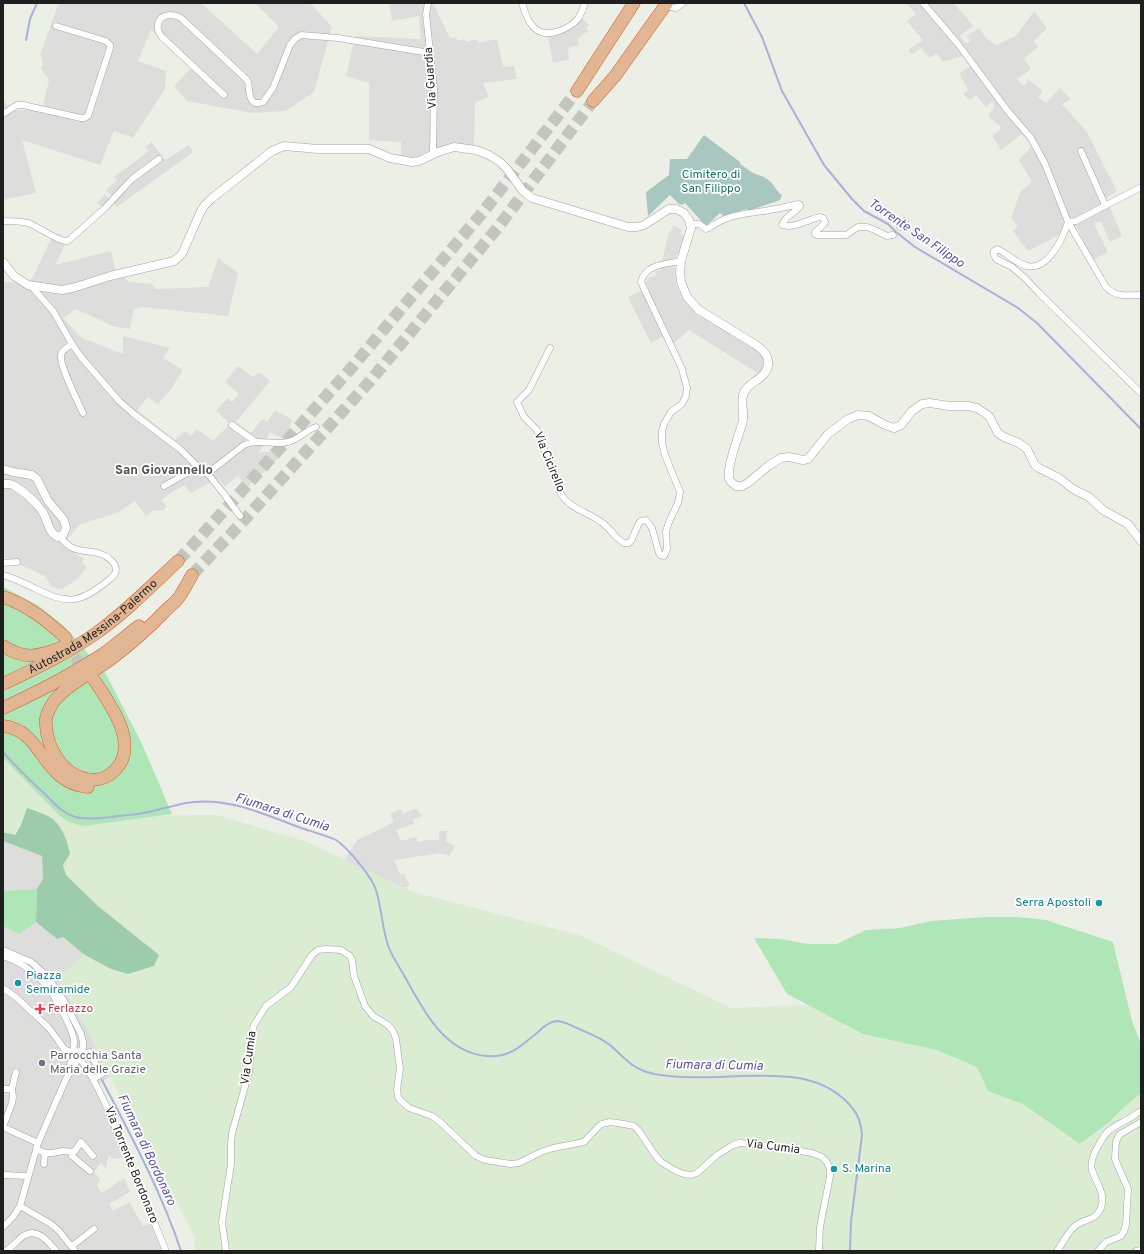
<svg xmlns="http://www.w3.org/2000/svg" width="1144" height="1254" font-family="Overpass,sans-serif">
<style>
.residential{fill:#dddddc}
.farmland{fill:#daedd2}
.grass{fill:#afe6b7}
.forest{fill:#9dccad}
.cemetery{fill:#a8c7c0}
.plaza{fill:#e1dae5}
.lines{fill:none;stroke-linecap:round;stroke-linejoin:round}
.stream{stroke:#a9b0da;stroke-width:2}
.motorway-tunnel{stroke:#c3c5be;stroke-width:12;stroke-dasharray:12 6;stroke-linecap:butt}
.minor-casing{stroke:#a3a3a3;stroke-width:7}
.tertiary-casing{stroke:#a3a3a3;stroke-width:9}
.motorway-casing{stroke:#d05f30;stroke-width:13}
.minor{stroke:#fff;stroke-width:6}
.tertiary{stroke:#fff;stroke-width:8}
.motorway{stroke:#e2b692;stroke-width:12}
.culture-dot{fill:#0f9aa8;stroke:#fff;stroke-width:1.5}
.health-dot{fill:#e0444e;stroke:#fff;stroke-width:1.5}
.worship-dot{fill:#6b7280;stroke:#fff;stroke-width:1.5}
.labels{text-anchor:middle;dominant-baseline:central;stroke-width:3.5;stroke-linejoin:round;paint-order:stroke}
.street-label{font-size:12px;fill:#1f1f1f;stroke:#fff}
.park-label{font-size:12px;fill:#12785b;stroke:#fff}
.culture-label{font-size:12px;fill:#0d838f;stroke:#fff;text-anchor:start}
.health-label{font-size:12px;fill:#be3a42;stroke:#fff;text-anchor:start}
.worship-label{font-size:12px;fill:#5b616d;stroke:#fff;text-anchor:start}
.water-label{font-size:13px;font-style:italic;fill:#5d51a9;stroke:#fff}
.neighbourhood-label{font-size:13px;font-weight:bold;fill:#525252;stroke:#fff}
</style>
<rect width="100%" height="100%" fill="#ecefe6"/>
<path class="residential" d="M59 3H201L257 54 279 27 255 3H310L332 27 314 92 286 111 252 113 187 101 174 86 192 67 151 30 138 61 166 71 165 89 133 138 114 131 100 165 22 140 36 193 3 200V99L10 110H42L49 80 41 69 43 62 40 55 51 24Z
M389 3H433L450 38 456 37 457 41 465 39 466 42 477 39 478 43 497 39 503 67 514 66 517 79 483 83 489 96 475 103 474 147 457 144 427 151 414 159 401 158V142L369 140V83L346 76 355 36 421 39 419 16 392 21Z
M906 3H954L973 26 960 36 965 43 971 42 967 36 979 28 987 39 997 45 1016 36 1034 11 1047 28 1034 41 1038 47 1024 58 1031 69 1017 79 1023 86 1029 80 1043 91 1038 97 1046 103 1060 88 1071 99 1062 104 1087 132 1117 191 1106 198 1122 236 1110 242 1101 221 1094 224 1108 252 1093 260 1076 226 1028 251 1013 231 1018 226 1011 218 1021 191 1032 182 1019 160 1032 146 1022 134 1001 150 992 136 1002 128 988 116 994 108 993 101 986 107 976 95 970 100 963 94 968 90 959 73 970 67 962 56 943 62 937 53 930 58 921 48 912 54 908 50 923 40 907 21 916 14Z
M582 18 589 25 586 28 588 31 578 38 579 45 568 48 569 60 553 63 548 37 563 33 575 26Z
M152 142 165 160 189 145 193 152 117 207 112 201 104 209 97 203 105 194 109 199 112 197 106 190 117 180 114 177 149 151 145 147Z
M674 225 682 230 680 234 685 236 681 249 674 260 676 285 681 296 686 303 698 316 710 321 754 348 760 355 763 359V368L759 374 689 330 672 345 667 334 651 343 628 297 648 287 646 283 648 278 655 276 656 271H660L668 235Z
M52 237 65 245 55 265 111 251 115 269 129 282 152 284 156 289 208 287 218 258 238 273 228 316 143 307 134 309 130 329 115 327 76 309 63 318 82 338 123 354V336L170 348 163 358 183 370 171 389 158 404 148 397 137 410 175 440 185 431 191 436 197 429 213 441 230 424 216 411 227 398 232 402 239 394 225 382 238 366 253 377 259 372 270 381 236 422 251 433 262 419 267 422 275 410 293 420 283 439 270 432 259 453 273 451 279 458 247 487 238 476 225 486 218 479 190 493 185 485 169 494 161 501 166 505 164 510 153 511 146 516 135 501 119 512 79 525 63 544 84 559 82 563 87 567 76 580 62 589 52 587 45 576 3 557V282H17L32 279Z
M416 808 422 816 413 820 414 824 396 830 401 841 416 837 418 842 426 840H439V831H447L446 841 455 846 449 856 441 853 394 860 400 874H404L410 886 391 892 341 866 357 840 394 822 390 814 401 809 403 814Z
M3 841 42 856 43 879 37 889 18 890 3 891Z
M36 922 57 939 63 937 85 955 58 978 86 1027 110 1077 94 1087 119 1139 123 1158 112 1159 109 1154 106 1168 101 1163 94 1172 100 1179 97 1186 102 1193 124 1178 130 1192 109 1204 113 1211 129 1202 143 1226 151 1224 162 1251H3V926L19 934Z"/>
<path class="farmland" d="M3 758 60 816 217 815 305 841 414 892 582 936 731 1008 899 1001 1141 1049V1251H195L194 1236 110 1077 86 1027 58 978 85 955 111 969 159 955 98 906 66 875 62 865 70 854 27 808 21 825 14 835 3 832Z"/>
<path class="grass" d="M3 587 39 606 65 627 106 674 142 744 172 814 83 826 69 822 60 816 3 758Z
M37 889 36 922 19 934 3 926V891L18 890Z
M987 917H1018L1046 920 1113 942 1132 1021 1141 1044V1093L1123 1108 1108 1123 1080 1144 1023 1104 988 1091 977 1067 937 1050 863 1034 787 994 754 938 781 939 807 944H837L866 930 900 928 931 921Z"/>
<path class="forest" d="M27 808C34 810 41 813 48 816 62 824 67 840 70 854L63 865 66 875 98 906 159 955 154 966 128 974 111 969 85 955 63 937 57 939 36 922 37 889 43 879 42 856 3 841V832L15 835 21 825Z"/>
<path class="cemetery" d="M704 135 740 162V164L753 173 764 177 771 182 779 193 782 195 780 200 748 211 747 209 723 216 720 213 706 226 685 203 683 205 682 204 680 205 670 195 648 216 646 192 669 175 670 159H687Z"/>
<path class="plaza" d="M18 967 33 979 17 998 3 988Z"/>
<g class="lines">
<path class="stream" d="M744 3 762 37 782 91 824 165 852 199 864 211 888 224 896 232 915 247 1018 308 1037 323 1141 429
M26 40 30 19 37 3
M3 752C16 767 30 781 45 794 54 803 62 813 75 817 86 820 100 818 112 817 123 815 134 815 144 813 158 810 172 806 186 803 226 796 264 814 301 828 310 831 328 836 336 840 348 848 372 877 376 890 382 909 382 930 389 948 393 958 400 968 405 977 423 1010 444 1052 486 1056 510 1058 521 1046 538 1032 543 1027 549 1022 556 1021 564 1021 570 1025 577 1028 588 1033 600 1037 610 1045 626 1059 632 1069 654 1074 682 1079 712 1077 740 1076 778 1075 818 1073 847 1102 857 1112 861 1121 862 1135L851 1222 850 1251
M102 1080C131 1136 161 1191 181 1251"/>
<path class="motorway-tunnel" d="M178 561 231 503 353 366 483 212 577 91
M192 575 246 518 370 381 499 226 593 101
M63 643 90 675"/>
<g class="minor-casing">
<path id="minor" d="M428 3 426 14 434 89 433 154
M522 3C525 12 528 24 537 30 549 38 568 29 577 20 581 15 583 9 585 3
M923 3 958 44 1007 110 1031 138 1045 164 1068 222 1106 287C1118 298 1126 295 1141 295
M671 7 676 8 683 3
M224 95 162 37C150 22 165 9 181 18L244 77C246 78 247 80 248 82 250 89 247 108 263 102L273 88 290 45 295 39 301 35 338 38 430 53
M3 114 17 105H23L81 118H84L88 116 110 48V45L106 41 56 26
M1081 151 1105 205
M3 221C11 221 20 221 28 223 39 227 59 242 68 241L105 208 132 179 159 159
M1068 222C1063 238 1048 271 1027 266 1016 264 1008 253 997 249L994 251V255L996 259 1012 267 1025 278 1039 293 1141 393
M1068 222 1076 221 1141 187
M691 224H699L706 229 709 228C727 215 743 214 764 211 775 209 787 207 798 204L800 205V206C795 213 784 217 782 225 794 229 809 219 820 217L823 218 825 222 824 224 815 232V234L817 235H846L858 227H867L875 230 887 236 893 235
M900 227 905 221
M32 287 53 311 72 344 81 357 119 401 135 415 180 449 198 467 204 469 224 494 240 516
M72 344C68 347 62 350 61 355 59 365 78 402 83 413
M550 348 529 390 517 402 524 417 537 430 561 494C570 509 588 512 601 522 610 528 615 538 624 543H629L631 541 639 523 641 521 646 520 652 528 659 553 660 555 664 556 667 549 666 531 669 522 678 503 680 492 665 455 662 443V431L664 424 671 412 682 404 686 396 687 388 682 369 641 282C645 264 667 264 681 261
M232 425 256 442
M208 473 244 445C259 438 273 446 288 442 298 440 306 430 316 427
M164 486 198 467
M3 563 17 562
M3 575C14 578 24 583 34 588 68 606 82 603 111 578 118 573 117 566 111 560 97 546 73 558 61 537
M3 950 31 962 47 976 64 1001 81 1034 83 1042V1047L79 1057 66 1079 38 1143 20 1206 13 1217 3 1227
M3 956C35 967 53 989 66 1019 69 1026 74 1034 74 1042 74 1052 71 1062 68 1072
M3 988 17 998 48 1027 58 1040 64 1049 70 1052 82 1051 90 1055
M73 1051C87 1065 96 1085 105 1103L166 1251
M89 1052 102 1074 93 1079
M16 1072 12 1089 13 1097 12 1103 3 1127 38 1143
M3 1089H12
M36 1149 45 1153H52L63 1151 74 1152 72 1156 90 1171
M74 1152 81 1142 93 1156
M44 1164 45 1153
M3 1175 28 1176
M20 1206 51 1224 59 1231 75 1251
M72 1246 94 1229
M6 1251C12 1247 17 1241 23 1236 37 1227 48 1241 56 1251
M226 1251 222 1222 231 1164V1144L232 1133 249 1072 250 1061 251 1037 254 1025 266 1006 291 987 312 955 318 950 326 949 341 950 350 956 352 960 354 976 365 1006 373 1016 388 1025 393 1031 396 1039 400 1069 397 1089 398 1097 400 1100 409 1108 432 1116 439 1121 476 1156 485 1160 511 1164 519 1163 541 1152 553 1148 584 1142 599 1126 602 1124 610 1122 624 1124 634 1126 639 1131 655 1155 661 1162 676 1171 684 1174 691 1175 697 1173 717 1155 733 1145 740 1143 770 1146 812 1153 822 1157 827 1162 830 1169V1176L820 1227 819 1251
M1057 1251C1063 1243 1067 1233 1075 1226 1084 1218 1095 1222 1101 1208 1106 1193 1096 1183 1092 1170 1090 1163 1093 1156 1096 1150 1107 1129 1108 1130 1128 1119 1133 1117 1136 1113 1141 1111
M1098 1251 1106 1242 1121 1236 1124 1231 1126 1225 1128 1189 1115 1159 1116 1142 1119 1135 1122 1133 1141 1122
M1136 1251 1141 1250"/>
</g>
<g class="tertiary-casing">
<path id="tertiary" d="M3 262 14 276 28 285 62 290 76 287 110 276 174 261 182 254 200 213 204 206 211 199 272 151 284 146 318 149H369L390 158 412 162 419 161 438 152 454 147 476 150 489 155 500 162 507 169 523 191 532 198 628 227H637L644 225 669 209H676L684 213 689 220 691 228 681 261 680 272 681 282 687 297 699 310 756 345C763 350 769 355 768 365 766 380 746 382 743 395 741 403 744 411 743 420 739 437 731 453 729 471V478L731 482 736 486H742L748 483 768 466 781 458 789 457 803 460 808 459 828 434 848 419 858 415 869 416 885 425 894 428 901 425 912 411 922 404 930 403 949 406H968L977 408 989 416 998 433 1004 437 1019 443 1027 449 1035 465 1039 468 1057 477 1063 481 1073 489 1089 497 1103 510 1128 524 1141 541
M3 469 13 472 32 475 37 479 48 501 64 520 66 528 63 535 58 537C47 532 48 519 42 511 35 501 23 491 13 485L10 484H3"/>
</g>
<g class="motorway-casing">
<g id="motorway">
<path d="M577 91 634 3"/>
<path d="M593 101 615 76 667 3"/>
<path d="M3 597C28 605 47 621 66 638"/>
<path d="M3 646C28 662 40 655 66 646"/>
<path d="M92 677C108 701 142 745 114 771 106 779 97 781 87 779 63 775 47 748 46 725 45 719 47 713 50 708 58 689 94 672 111 659 130 645 148 629 165 611 170 606 176 602 180 596 184 590 188 582 192 575"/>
<path id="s1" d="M3 684C34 669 66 654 95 634 125 613 151 586 178 561"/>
<path d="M3 708C38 692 71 675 103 654 115 645 127 635 139 626"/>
<path d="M3 726C44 730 41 783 88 787"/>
</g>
</g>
<use href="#minor" class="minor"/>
<use href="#tertiary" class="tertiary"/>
<use href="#motorway" class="motorway"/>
</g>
<g class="culture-dot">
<circle cx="1099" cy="903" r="4"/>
<circle cx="18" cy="983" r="4"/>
<circle cx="834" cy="1169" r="4"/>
</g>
<path class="health-dot" d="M38 1003h4v4h4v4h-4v4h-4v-4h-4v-4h4z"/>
<circle class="worship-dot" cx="42" cy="1063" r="4"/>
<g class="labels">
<g class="street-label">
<text transform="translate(431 78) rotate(-94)">Via Guardia</text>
<text transform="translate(549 462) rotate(68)">Via Cicirello</text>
<text stroke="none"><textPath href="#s1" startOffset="107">Autostrada Messina-Palermo</textPath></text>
<text transform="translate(249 1058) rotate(-82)">Via Cumia</text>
<text transform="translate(773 1147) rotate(7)">Via Cumia</text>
<text transform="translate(131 1165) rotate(68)">Via Torrente Bordonaro</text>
</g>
<g class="park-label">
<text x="711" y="175">Cimitero di<tspan x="711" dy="14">San Filippo</tspan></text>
</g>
<g class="culture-label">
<text x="1091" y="903" text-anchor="end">Serra Apostoli</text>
<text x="26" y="976">Piazza<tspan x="26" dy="14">Semiramide</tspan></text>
<text x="842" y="1169">S. Marina</text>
</g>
<g class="health-label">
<text x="48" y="1009">Ferlazzo</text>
</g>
<g class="worship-label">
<text x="50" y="1056">Parrocchia Santa<tspan x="50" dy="14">Maria delle Grazie</tspan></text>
</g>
<g class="water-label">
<text transform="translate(916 234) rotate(34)">Torrente San Filippo</text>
<text transform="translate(282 813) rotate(18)">Fiumara di Cumia</text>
<text transform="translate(714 1066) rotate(1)">Fiumara di Cumia</text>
<text transform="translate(146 1150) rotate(65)">Fiumara di Bordonaro</text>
</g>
<g class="neighbourhood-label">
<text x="164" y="471">San Giovannello</text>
</g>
</g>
<rect width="1144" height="1254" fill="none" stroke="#1f1f1f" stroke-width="8"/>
</svg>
